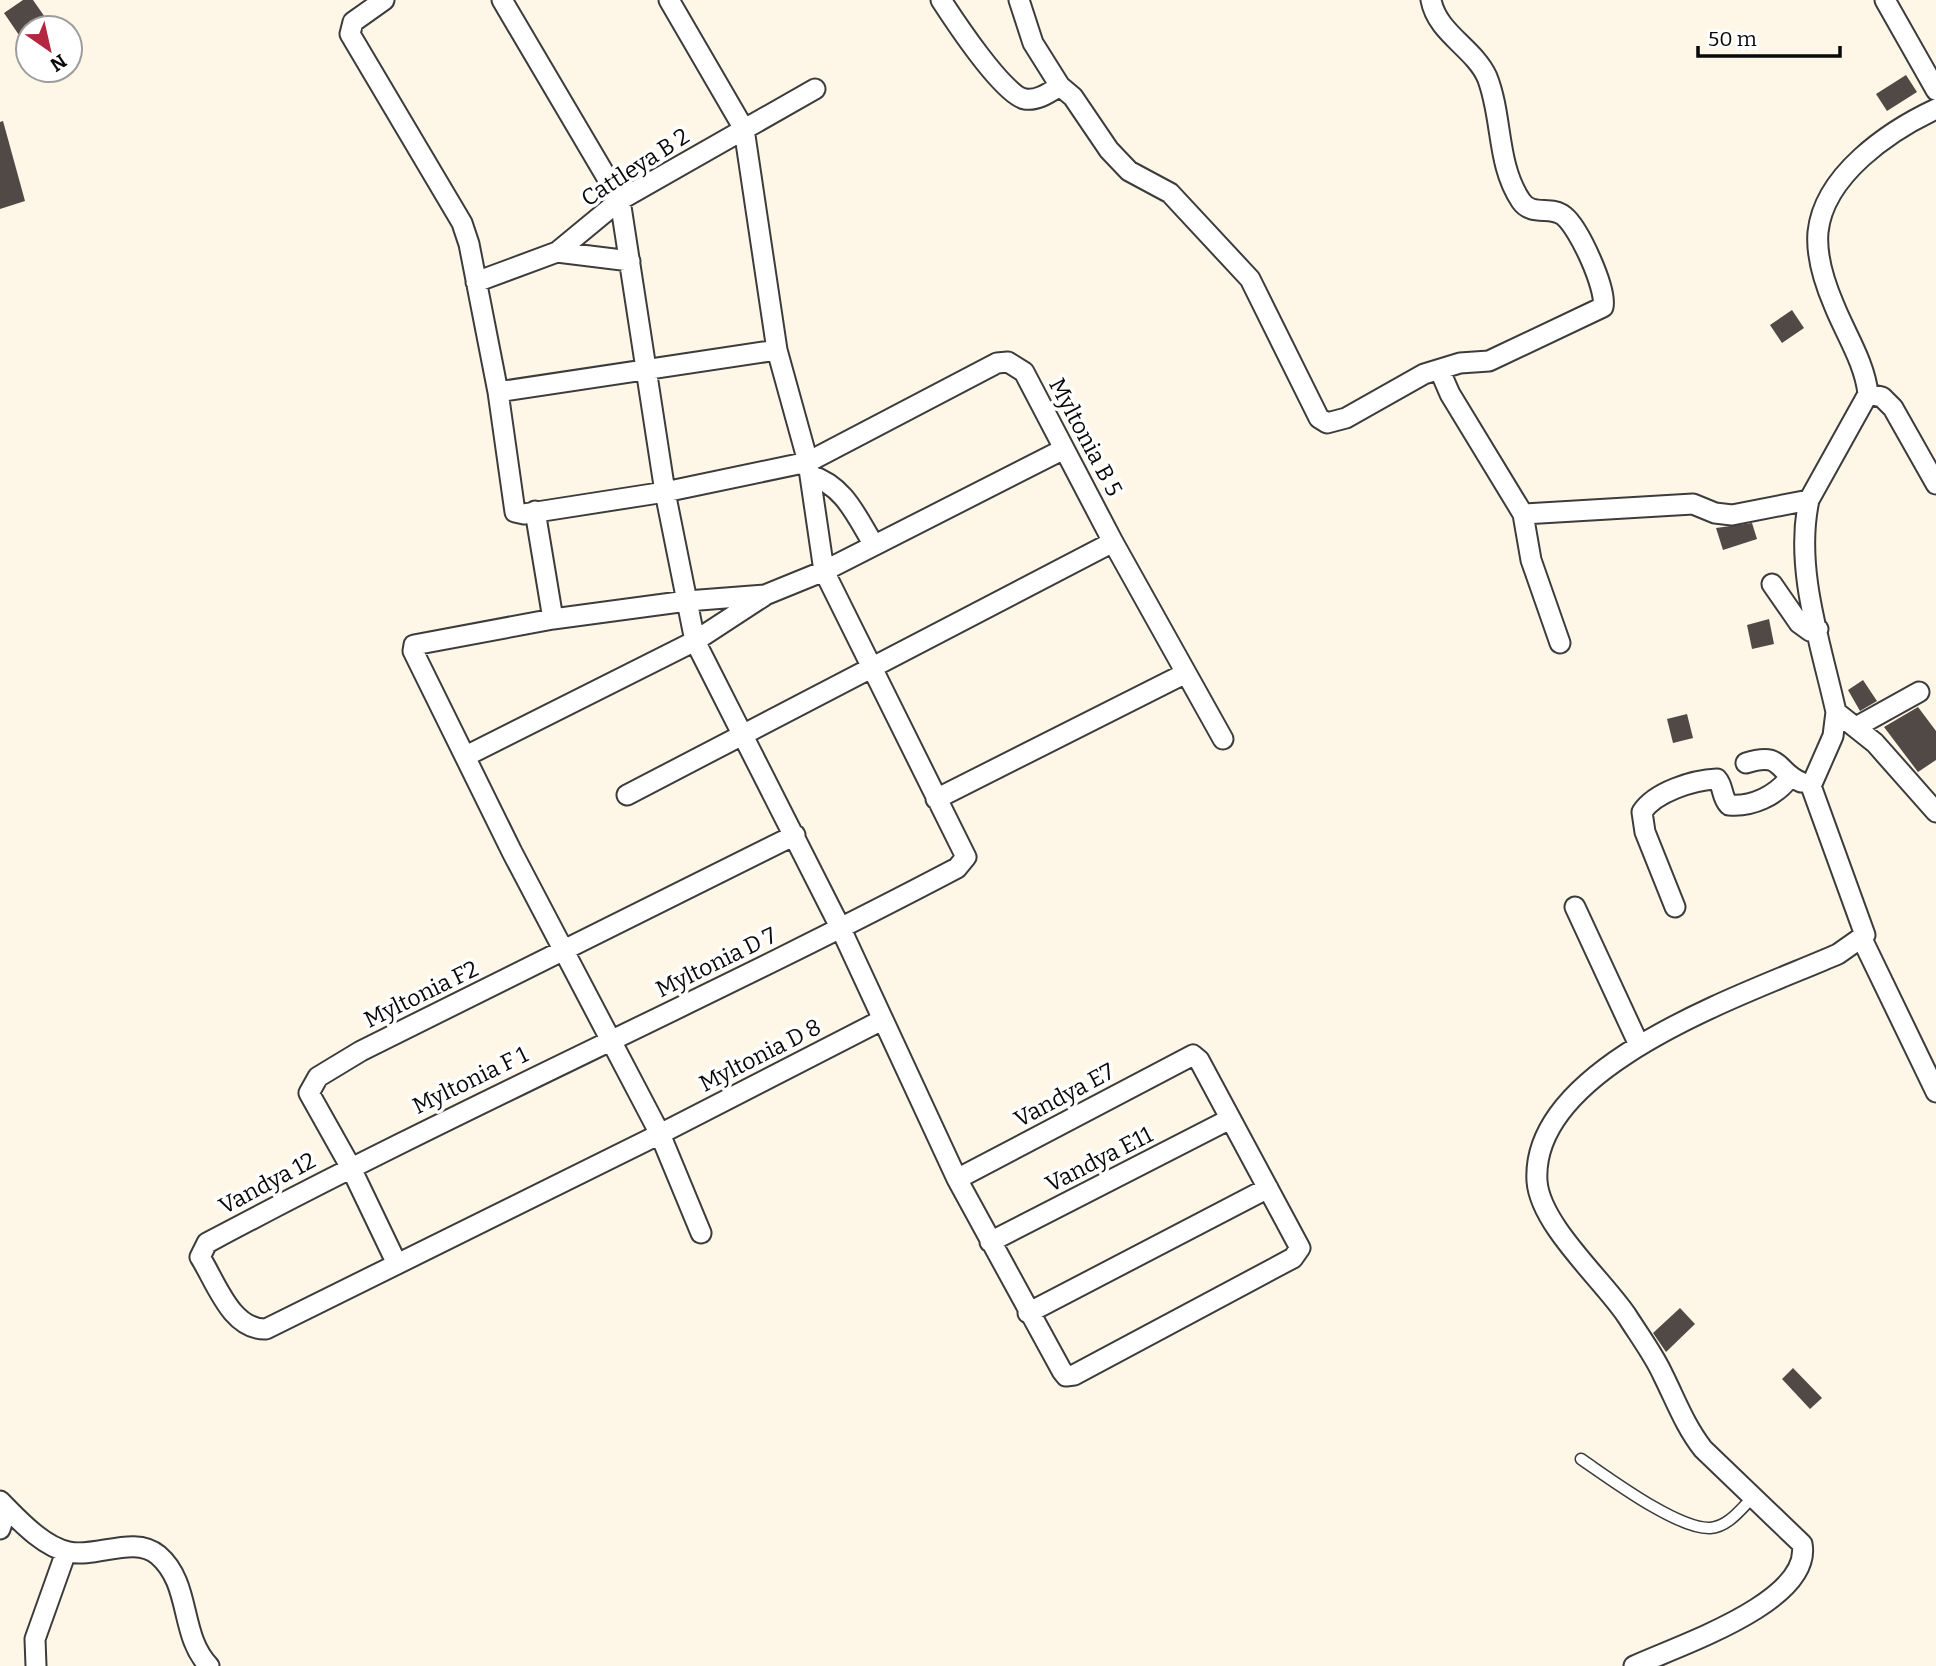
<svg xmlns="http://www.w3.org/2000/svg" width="1936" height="1666" font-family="Bitter,serif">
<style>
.building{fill:#514946}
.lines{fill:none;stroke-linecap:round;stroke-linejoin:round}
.service-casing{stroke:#3c3c3c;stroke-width:13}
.minor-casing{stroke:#3c3c3c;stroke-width:23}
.service{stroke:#fff;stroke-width:10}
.minor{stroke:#fff;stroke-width:19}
.labels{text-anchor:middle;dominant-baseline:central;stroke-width:7;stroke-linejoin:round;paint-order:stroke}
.street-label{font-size:23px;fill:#090909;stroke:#fff}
</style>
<rect width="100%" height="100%" fill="#fef6e6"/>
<path class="building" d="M23 0H33L47 20 35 28H28V33L21 38 4 13Z
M1906 75 1917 92 1887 111 1876 94Z
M3 121 25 201 0 209V122Z
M1792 310 1804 328 1782 343 1770 325Z
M1752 523 1757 539 1723 550 1716 528Z
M1769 619 1774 644 1752 649 1747 625Z
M1863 680 1877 701 1860 711 1848 690Z
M1918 707 1936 731V760L1918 772 1884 727Z
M1687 714 1693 738 1673 743 1667 719Z
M1680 1308 1695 1324 1666 1352 1653 1333Z
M1793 1368 1822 1398 1810 1409 1782 1379Z"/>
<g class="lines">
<g class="service-casing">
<path id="service" d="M1581 1459C1609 1478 1677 1529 1710 1528 1728 1527 1741 1509 1753 1497"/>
</g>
<g class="minor-casing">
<path id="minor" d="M384 0 353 22 350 34 462 223 469 244 498 392 515 512 524 514 665 492 808 462 997 363 1008 362 1024 372 1113 542 1223 739
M502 0 620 200 665 492 695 641 841 929 957 1179 1062 1371 1066 1376 1074 1375 1293 1258 1300 1248 1199 1060 1193 1055 957 1179
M669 0 744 129 777 350 808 462 824 571 966 857 957 868C710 998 454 1111 207 1243L200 1257C216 1282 231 1330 266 1329L660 1134 882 1020
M941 0C954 20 1004 96 1025 99 1038 101 1050 92 1060 86L1073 97 1109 150 1129 171 1170 193 1250 279 1319 418 1327 423 1346 418 1424 374 1460 363 1489 361 1603 307C1607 289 1579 228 1564 216 1551 205 1532 217 1521 201 1496 164 1503 117 1487 77 1474 48 1437 33 1431 0
M1019 0 1033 43 1060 86
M1885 0 1936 90
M557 252 630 261
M476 282 557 252 620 200 815 89
M1440 371 1450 394 1523 514 1693 504 1715 513 1732 515 1809 500
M498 392 777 350
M1868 394 1882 397 1893 408 1936 484
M810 475C845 486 856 516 874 545
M535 511 553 619
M1523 514 1531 560 1560 643
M1772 584 1799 623 1810 631 1818 629
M1836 712 1875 743 1936 812
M1856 727 1919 692
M466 756 695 641 764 596
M1746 763C1783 751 1776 772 1801 782
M627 795 1113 542
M936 799 1186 673
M1575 907 1639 1045
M1675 907 1645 832 1642 812C1655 792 1693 780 1717 779 1724 787 1721 797 1729 805 1752 807 1776 796 1790 777
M1862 939 1936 1092
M701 1233 660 1134 512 852 413 651 414 645 553 619 687 601 765 595 824 571 1064 449
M990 1242 1230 1119
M397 1264 350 1166 309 1093 318 1077 361 1051 795 835
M1028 1313 1268 1188
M0 1501C18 1519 43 1547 69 1552 96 1558 135 1535 158 1555 192 1584 179 1635 209 1666
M0 1529 7 1508
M36 1666 35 1639 66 1552
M1634 1666C1677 1646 1813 1602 1802 1544L1703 1449C1685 1426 1676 1401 1663 1375 1654 1355 1639 1335 1627 1316 1603 1280 1540 1225 1537 1181 1530 1064 1752 992 1838 954L1865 935 1811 786 1833 736 1836 712C1821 644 1794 569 1809 500L1868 394C1865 363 1845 333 1834 305 1825 284 1816 255 1818 232 1824 175 1889 131 1936 109"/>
</g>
<use href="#service" class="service"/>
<use href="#minor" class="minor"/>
</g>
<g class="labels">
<g class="street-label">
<text transform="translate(635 167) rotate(-33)">Cattleya B 2</text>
<text transform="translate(1086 437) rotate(62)">Myltonia B 5</text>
<text transform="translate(716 962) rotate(-26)">Myltonia D 7</text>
<text transform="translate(421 994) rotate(-26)">Myltonia F2</text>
<text transform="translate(760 1055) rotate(-27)">Myltonia D 8</text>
<text transform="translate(470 1080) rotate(-26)">Myltonia F 1</text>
<text transform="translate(1064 1095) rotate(-28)">Vandya E7</text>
<text transform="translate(1099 1159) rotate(-27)">Vandya E11</text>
<text transform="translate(267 1183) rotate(-28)">Vandya 12</text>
</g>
</g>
<g transform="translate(49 49) rotate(146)"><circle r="33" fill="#ffffff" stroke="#9d9d9d" stroke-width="2"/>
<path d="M0-5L12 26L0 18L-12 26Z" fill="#b42740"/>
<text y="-10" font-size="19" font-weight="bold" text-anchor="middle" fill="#090909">N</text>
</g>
<path d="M1698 46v10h142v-10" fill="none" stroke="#090909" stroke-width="3.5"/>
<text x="1708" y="46" font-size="21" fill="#090909" stroke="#ffffff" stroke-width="5" paint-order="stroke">50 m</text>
</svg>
